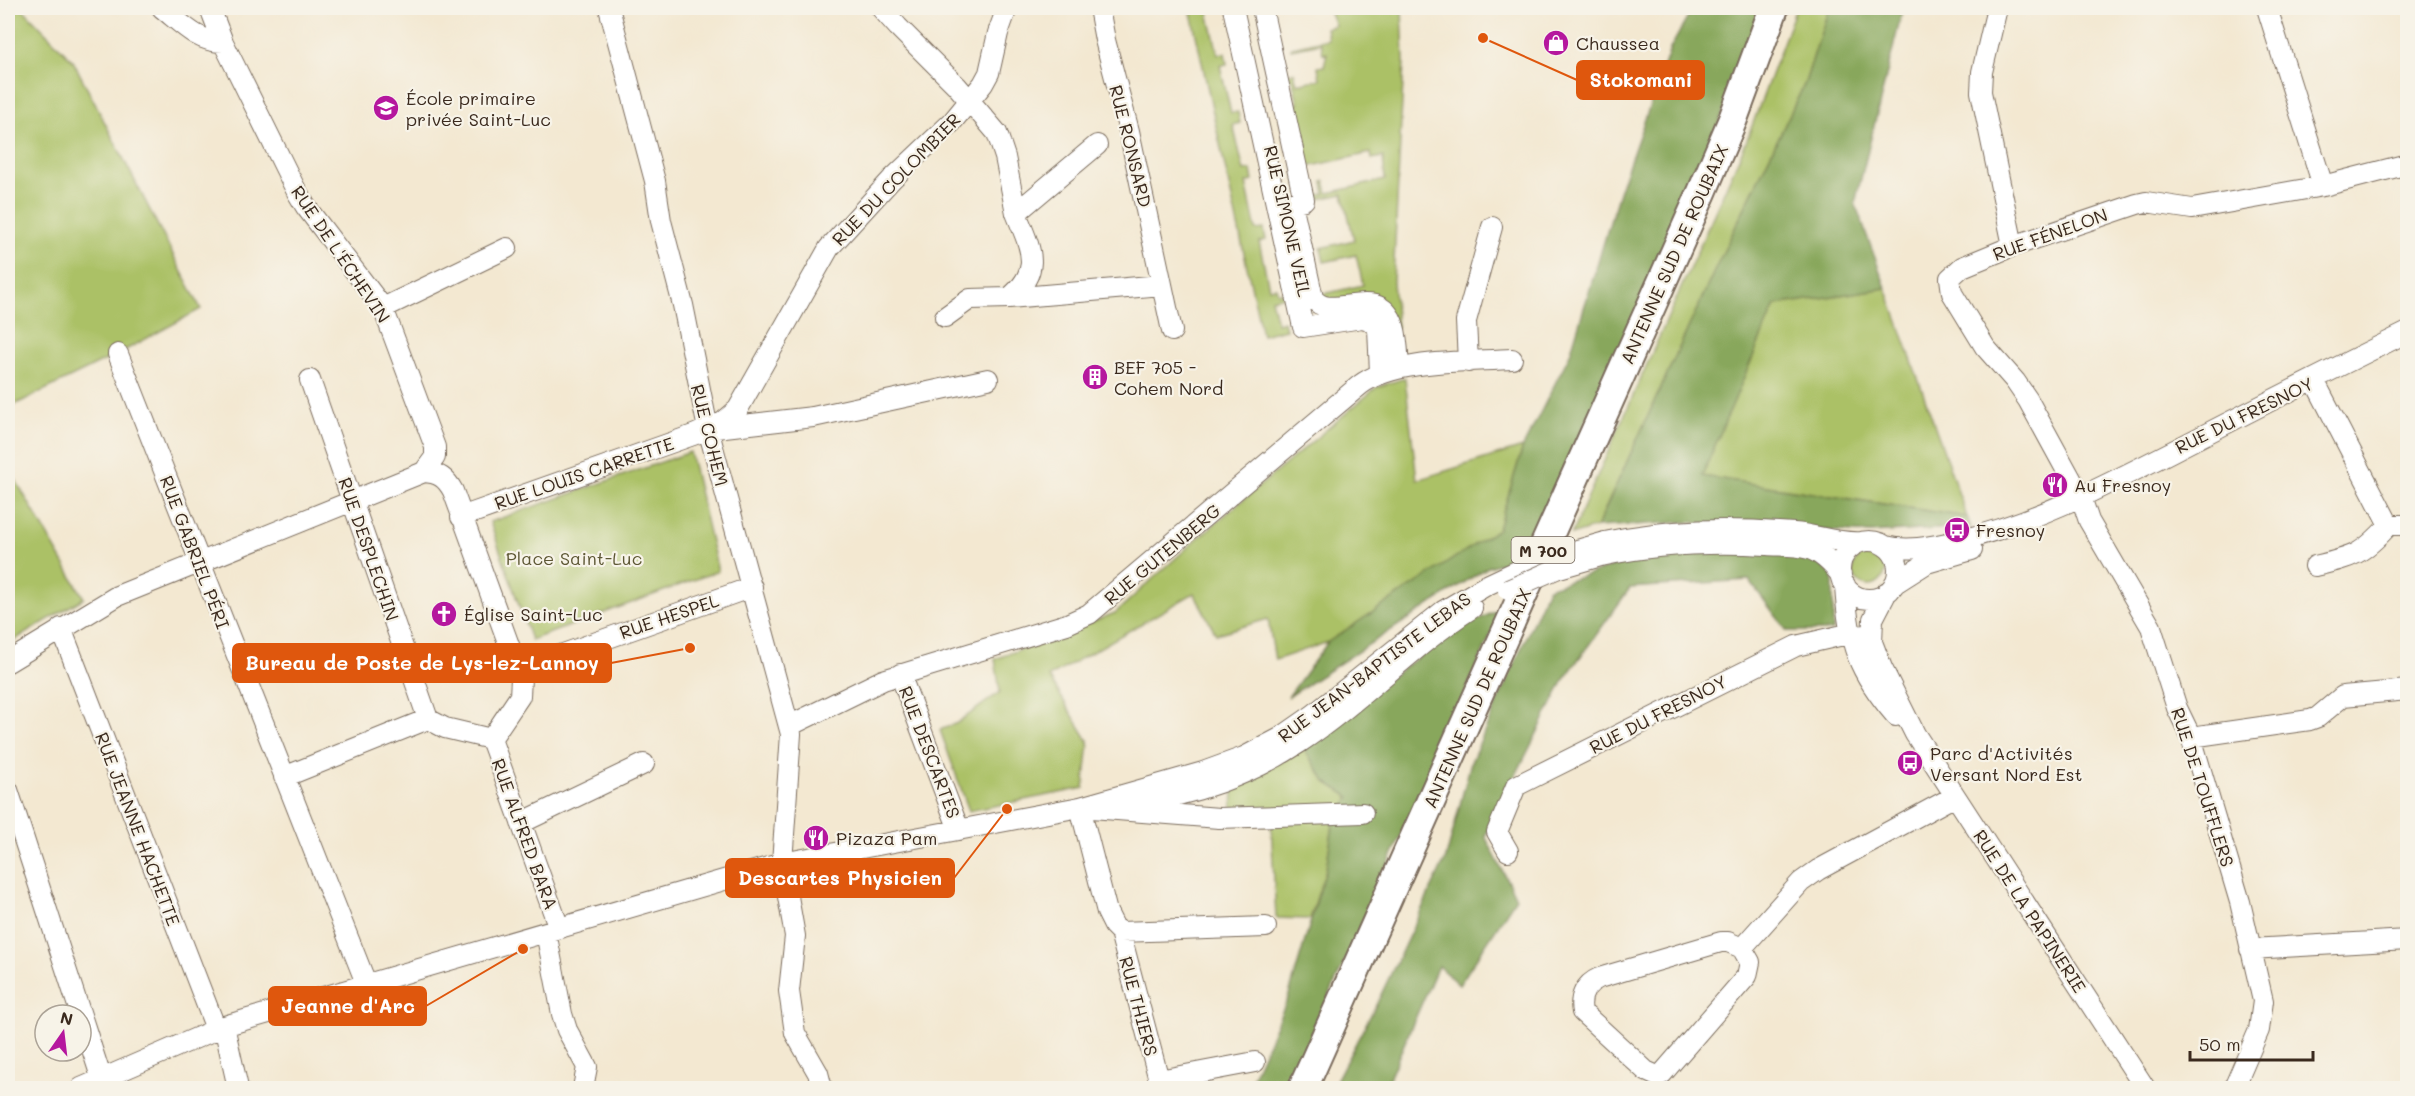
<svg xmlns="http://www.w3.org/2000/svg" width="2415" height="1096" font-family="Mali,sans-serif">
<style>
.green{fill:#abc166;stroke:#737642;stroke-width:1.5}
.forest{fill:#88a75b;stroke:#62683c;stroke-width:1.5}
.lines{fill:none;stroke-linecap:round;stroke-linejoin:round}
.minor-casing{stroke:#7b6c5d;stroke-width:22}
.highway-casing{stroke:#7b6c5d;stroke-width:32}
.minor{stroke:#fff;stroke-width:20}
.highway{stroke:#fff;stroke-width:28}
.minor-bridge-casing{stroke:#7b6c5d;stroke-width:22;stroke-linecap:butt}
.minor-bridge{stroke:#fff;stroke-width:20}
.labels{text-anchor:middle;dominant-baseline:central;stroke-width:4.5;stroke-linejoin:round;paint-order:stroke}
.shield{fill:#f7f3e8;stroke:#73665b;stroke-width:1.5}
.shield-label{font-size:16px;font-weight:bold;fill:#3b2a1e}
.poi-label{font-size:18px;fill:#3b2a1e;stroke:#f7f3e8;text-anchor:start}
.street-label{font-size:18px;fill:#3b2a1e;stroke:#f7f3e8}
.park-label{font-size:18px;fill:#5d5734;stroke:#f7f3e8}
.leader{fill:none;stroke:#df570d;stroke-width:2}
.callout-dot{fill:#df570d;stroke:#f7f3e8;stroke-width:2}
.callout{fill:#df570d;stroke:#df570d;stroke-width:2}
.callout-label{font-size:20px;text-anchor:middle;font-weight:bold;fill:#fff}
</style>
<rect width="100%" height="100%" fill="#f7f3e8"/>
<filter id="ink" filterUnits="userSpaceOnUse"><feTurbulence type="fractalNoise" baseFrequency=".0167" numOctaves="2"/><feDisplacementMap in="SourceGraphic" scale="12" xChannelSelector="R" yChannelSelector="G"/><feConvolveMatrix kernelMatrix="1 2 1 2 8 2 1 2 1" color-interpolation-filters="sRGB"/></filter>
<filter id="wash" filterUnits="userSpaceOnUse"><feTurbulence type="fractalNoise" baseFrequency=".008" numOctaves="4" result="noise"/><feDisplacementMap in="SourceGraphic" scale="24" xChannelSelector="R" yChannelSelector="G"/><feGaussianBlur stdDeviation="1.35" result="paint"/><feColorMatrix in="noise" values="0 0 0 0 0 0 0 0 0 0 0 0 0 0 0 0 0 1.4 0 .05"/><feComposite in="paint" operator="in"/></filter>
<g filter="url(#wash)">
<rect width="100%" height="100%" fill="#f3e8d1"/>
<path class="green" d="M8 8H22L73 61 201 309 118 354 8 408Z
M1190 8H1207L1218 54 1225 53 1227 64 1220 66 1231 113 1238 112 1240 123 1233 125 1244 171 1251 170 1253 181 1246 183 1256 230 1264 229 1266 240 1259 242 1269 288 1276 287 1278 293 1293 290 1294 294 1271 299 1277 323 1284 321 1286 329 1262 335Z
M1328 8H1402L1404 60 1393 282 1397 328 1315 296 1363 285 1356 255 1324 262 1321 248 1354 240 1343 194 1319 199 1318 195 1325 194 1323 182 1325 181 1328 193 1385 180 1383 157 1372 159 1371 153 1307 167 1308 173 1300 174 1289 107 1298 104 1292 78 1283 80 1285 74 1294 72 1297 84 1320 79 1318 67 1324 66 1327 53 1323 54 1321 43 1291 49V47L1328 39 1326 28 1335 25Z
M1796 8H1829L1805 83 1719 261 1597 527 1571 535 1746 142Z
M1886 288 1967 517 1701 476 1775 305Z
M1405 378 1417 480 1523 447 1498 529 1328 642 1275 660 1268 619 1216 634 1194 593 1049 677 1089 742 1084 788 969 811 940 730 957 723 1000 692 995 659 1115 613 1198 538 1377 387Z
M690 452 718 571 531 640 490 522Z
M8 467 84 598 8 644Z
M1853 570a16 16 0 1 1 32 0a16 16 0 1 1-32 0Z
M1304 749 1326 782 1350 797 1333 825 1326 869 1310 919 1276 918 1271 825 1232 822 1233 786Z"/>
<path class="forest" d="M1693 8H1762C1697 196 1606 376 1522 557L1488 567 1288 697 1328 642 1498 529 1523 447 1570 354 1620 189 1670 49Z
M1829 8H1903L1855 203 1886 288 1775 305 1702 476 1967 517 1971 527 1870 533 1685 522 1597 527 1719 261 1805 83Z
M1720 551 1788 554 1815 561 1833 576V631H1787L1749 580 1630 588 1565 678 1485 836 1516 898 1459 985 1438 966 1385 1088H1332L1377 1003 1446 858 1471 762 1548 588 1631 560Z
M1503 608 1288 1088H1248L1288 998 1326 869 1333 825 1350 797 1326 782 1304 749 1386 680 1466 625Z"/>
</g>
<g filter="url(#ink)">
<g class="lines">
<g class="minor-casing">
<path id="minor" d="M162 8C181 23 197 42 223 42
M210 8 223 42 297 192 306 207 383 308 435 447V457L424 472
M609 8 655 181 661 221 683 305 708 429 791 734 782 863 795 936 789 991 795 1033 818 1073 822 1088
M881 8 898 27 957 86 997 133 1005 157 1016 213
M1099 8 1105 40 1129 131 1172 331
M1233 8 1303 327 1362 318 1369 320 1378 328 1380 373
M1262 8 1304 200 1292 203 1313 298C1330 324 1379 280 1394 326 1398 339 1398 355 1399 368
M1997 8 1982 72 1981 92 2013 246
M2267 8 2323 186
M1097 145 1016 213C1030 248 1044 270 1009 298L1162 285
M383 308 507 248
M945 317 970 299 1009 298
M118 354 366 983
M1468 362 1466 321 1492 227
M310 380 428 719
M2314 380 2389 525C2362 555 2353 557 2315 566
M716 428 813 417 988 379
M461 517 696 434 723 422 738 409 829 248 892 179 952 122 983 84 989 73 998 33 1007 8
M2389 525H2408
M1840 570a29 29 0 1 1 58 0a29 29 0 1 1-58 0Z
M1605 542C1668 528 1730 528 1794 533 1818 535 1838 544 1862 542
M1885 546C1910 552 1933 546 1957 541 2046 520 2127 474 2208 433 2274 399 2341 365 2408 332
M1601 556C1656 544 1711 542 1767 545 1781 546 1796 545 1809 549 1822 553 1832 564 1841 575
M1894 584 1927 563 1972 550
M1845 585C1848 643 1858 672 1896 716
M1887 592 1873 619 1872 642 1882 668 1915 734 2145 1088
M61 628 216 1029
M8 662 117 596 424 472C439 473 446 478 453 491L521 678 520 696 491 739
M518 670 752 587
M900 674 959 830
M428 719 445 728 491 739
M789 726 883 680 1067 624 1089 614 1360 385C1394 359 1469 362 1512 359
M2191 737 2310 720 2318 717 2343 696 2408 690
M491 739 559 928
M284 777 428 719
M8 790 102 1080
M1134 803C1192 796 1251 775 1299 743 1360 703 1410 648 1472 608
M1080 807 1107 912 1114 926 1120 932 1159 1080 1255 1062
M1092 808 1219 818 1363 813
M521 823 644 764
M1508 851 1497 832 1516 786 1796 646 1839 636 1871 635
M546 932 562 1014 567 1030 587 1067 583 1088
M1120 932 1266 927
M1742 948 1728 942H1721L1599 978C1585 984 1579 997 1582 1012L1646 1071 1657 1076 1662 1074 1747 976 1750 962 1742 948 1801 882 1818 870 1955 796
M2250 949 2408 940
M224 1026 238 1088
M81 1088 224 1026 782 863 1080 807 1203 772 1244 757 1280 738 1313 715 1443 611 1487 585 1519 570
M2234 1088 2259 1030 2263 1001 2240 902 2191 737 2177 708 2151 627 2089 521 2081 497 2028 400 2015 381 1985 347 1952 293 1950 278 1962 267 2013 246 2137 204 2146 202 2192 209 2323 186 2408 164"/>
</g>
<g class="highway-casing">
<path id="highway" d="M1303 1088 1702 192 1733 119 1774 8"/>
</g>
<use href="#minor" class="minor"/>
<use href="#highway" class="highway"/>
<g class="minor-bridge-casing">
<path id="minor-bridge" d="M1556 556 1605 542
M1508 590 1556 569 1601 556"/>
</g>
<use href="#minor-bridge" class="minor-bridge"/>
</g>
</g>
<defs>
<g id="shop-disc" transform="scale(1.35)"><circle r="9.5" fill="#b5179e" stroke="#f7f3e8"/><path d="M-5-2.5h2.3a2.7 3.5 0 0 1 5.4 0H5L5.5 6h-11ZM-1.5-2.5h3a1.5 2.3 0 0 0-3 0Z" fill="#fff"/></g>
<g id="school-disc" transform="scale(1.35)"><circle r="9.5" fill="#b5179e" stroke="#f7f3e8"/><path d="M0-5L7-2L0 1L-7-2ZM-4 1L0 2.5L4 1V4Q0 6-4 4Z" fill="#fff"/></g>
<g id="building-disc" transform="scale(1.35)"><circle r="9.5" fill="#b5179e" stroke="#f7f3e8"/><path d="M-4-6H4V6H1V3H-1V6H-4ZM-2.5-4.3h1.7v1.8h-1.7ZM.8-4.3h1.7v1.8H.8ZM-2.5-1h1.7V.8h-1.7ZM.8-1h1.7V.8H.8Z" fill="#fff"/></g>
<g id="restaurant-disc" transform="scale(1.35)"><circle r="9.5" fill="#b5179e" stroke="#f7f3e8"/><path d="M-5-6h1v4h1v-4h1v4h1v-4h1v5L-1.5 .5V6h-2V.5L-5-1ZM5-6V6H3V1.5H1.5Q1.5-4 5-6Z" fill="#fff"/></g>
<g id="bus-disc" transform="scale(1.35)"><circle r="9.5" fill="#b5179e" stroke="#f7f3e8"/><path d="M-5-6H5V4H4V6H2V4H-2V6H-4V4H-5ZM-3.5-4V0h7V-4ZM-3.5 1.2v1.5H-2V1.2ZM2 1.2v1.5H3.5V1.2Z" fill="#fff"/></g>
<g id="church-disc" transform="scale(1.35)"><circle r="9.5" fill="#b5179e" stroke="#f7f3e8"/><path d="M-1.2-6h2.4v3.5h3.3v2.4h-3.3V6h-2.4V-.1h-3.3v-2.4h3.3Z" fill="#fff"/></g>
</defs>
<g fill-rule="evenodd">
<use href="#shop-disc" x="1556" y="43"/>
<use href="#school-disc" x="386" y="108"/>
<use href="#building-disc" x="1095" y="377"/>
<use href="#restaurant-disc" x="2055" y="485"/>
<use href="#bus-disc" x="1957" y="530"/>
<use href="#church-disc" x="444" y="614"/>
<use href="#bus-disc" x="1910" y="763"/>
<use href="#restaurant-disc" x="816" y="838"/>
</g>
<g class="labels">
<rect class="shield" x="1511.5" y="537" width="63" height="26" rx="4.5"/>
<g class="shield-label">
<text x="1543" y="550">M 700</text>
</g>
<g class="poi-label">
<text x="1576" y="43">Chaussea</text>
<text x="406" y="98">École primaire<tspan x="406" dy="21">privée Saint-Luc</tspan></text>
<text x="1114" y="367">BEF 705 -<tspan x="1114" dy="21">Cohem Nord</tspan></text>
<text x="2074" y="485">Au Fresnoy</text>
<text x="1976" y="530">Fresnoy</text>
<text x="464" y="614">Église Saint-Luc</text>
<text x="1930" y="753">Parc d'Activités<tspan x="1930" dy="21">Versant Nord Est</tspan></text>
<text x="836" y="838">Pizaza Pam</text>
</g>
<g class="street-label">
<text transform="translate(1131 146) rotate(76)">RUE RONSARD</text>
<text transform="translate(896 179) rotate(-46)">RUE DU COLOMBIER</text>
<text transform="translate(1288 221) rotate(77)">RUE SIMONE VEIL</text>
<text transform="translate(2050 234) rotate(-20)">RUE FÉNELON</text>
<text transform="translate(341 254) rotate(56)">RUE DE L'ÉCHEVIN</text>
<text transform="translate(1674 254) rotate(-66)">ANTENNE SUD DE ROUBAIX</text>
<text transform="translate(2244 415) rotate(-26)">RUE DU FRESNOY</text>
<text transform="translate(710 435) rotate(76)">RUE COHEM</text>
<text transform="translate(584 473) rotate(-19)">RUE LOUIS CARRETTE</text>
<text transform="translate(369 549) rotate(71)">RUE DESPLECHIN</text>
<text transform="translate(195 552) rotate(69)">RUE GABRIEL PÉRI</text>
<text transform="translate(1162 554) rotate(-40)">RUE GUTENBERG</text>
<text transform="translate(669 616) rotate(-19)">RUE HESPEL</text>
<text transform="translate(1374 667) rotate(-37)">RUE JEAN-BAPTISTE LEBAS</text>
<text transform="translate(1477 698) rotate(-66)">ANTENNE SUD DE ROUBAIX</text>
<text transform="translate(1658 714) rotate(-27)">RUE DU FRESNOY</text>
<text transform="translate(930 752) rotate(69)">RUE DESCARTES</text>
<text transform="translate(2203 787) rotate(72)">RUE DE TOUFFLERS</text>
<text transform="translate(138 829) rotate(69)">RUE JEANNE HACHETTE</text>
<text transform="translate(525 834) rotate(70)">RUE ALFRED BARA</text>
<text transform="translate(2030 911) rotate(57)">RUE DE LA PAPINERIE</text>
<text transform="translate(1139 1006) rotate(75)">RUE THIERS</text>
</g>
<g class="park-label">
<text x="574" y="558">Place Saint-Luc</text>
</g>
</g>
<path class="leader" d="M1483 38L1577 80M690 648L611 663M1007 809L954 878M523 949L426 1006"/>
<g class="callout-dot">
<circle cx="1483" cy="38" r="6"/>
<circle cx="690" cy="648" r="6"/>
<circle cx="1007" cy="809" r="6"/>
<circle cx="523" cy="949" r="6"/>
</g>
<g class="callout">
<rect x="1577" y="61" width="127" height="38" rx="6"/>
<rect x="233" y="644" width="378" height="38" rx="6"/>
<rect x="726" y="859" width="228" height="38" rx="6"/>
<rect x="269" y="987" width="157" height="38" rx="6"/>
</g>
<g class="callout-label">
<text x="1641" y="87">Stokomani</text>
<text x="422" y="670">Bureau de Poste de Lys-lez-Lannoy</text>
<text x="840" y="885">Descartes Physicien</text>
<text x="348" y="1013">Jeanne d'Arc</text>
</g>
<rect width="2415" height="1096" fill="none" stroke="#f7f3e8" stroke-width="30"/>
<g transform="translate(63 1033) rotate(14)"><circle r="28" fill="#f7f3e8" stroke="#aca397" stroke-width="1.5"/>
<path d="M0-4.5L10 22L0 15L-10 22Z" fill="#b5179e"/>
<text y="-9" font-size="16" font-weight="bold" text-anchor="middle" fill="#3b2a1e">N</text>
</g>
<path d="M2190 1051v9h123v-9" fill="none" stroke="#3b2a1e" stroke-width="3"/>
<text x="2199" y="1051" font-size="18" fill="#3b2a1e" stroke="#f7f3e8" stroke-width="4.5" paint-order="stroke">50 m</text>
</svg>
